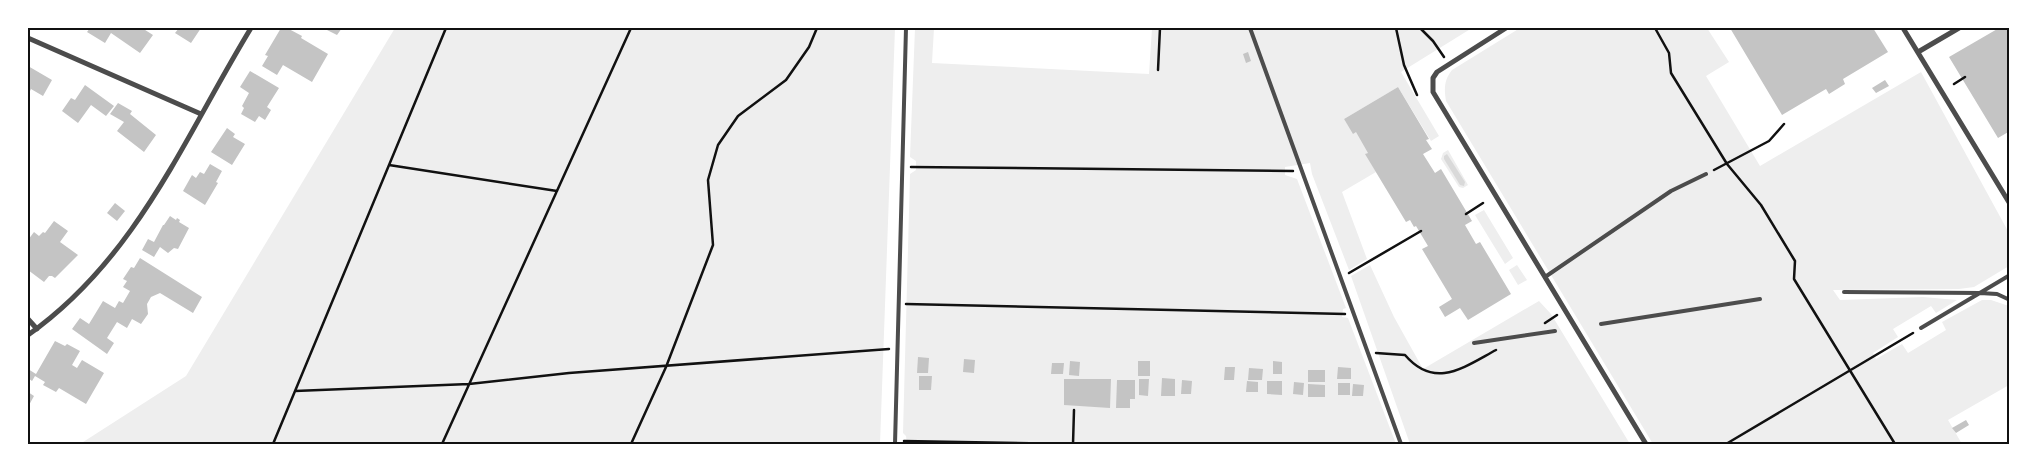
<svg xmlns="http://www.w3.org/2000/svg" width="2037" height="472" font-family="'Fira Sans Condensed',sans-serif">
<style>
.green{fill:#eee}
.water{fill:#d9d9d9}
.building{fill:#c4c4c4}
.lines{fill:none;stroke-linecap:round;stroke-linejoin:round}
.path{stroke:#111;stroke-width:2.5}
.service{stroke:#4c4c4c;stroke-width:4}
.minor{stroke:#4c4c4c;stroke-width:5}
.neatline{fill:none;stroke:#111;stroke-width:2}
</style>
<rect width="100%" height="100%" fill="#fff"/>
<path class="green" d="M395 28H895L880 444H80L186 376Z
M915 28H934L932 63 1149 74 1152 28H1472L1401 72 1439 136 1431 141 1398 87 1344 119 1353 133 1357 131 1369 152 1366 154 1376 172 1342 192 1367 259 1349 270 1312 174 1310 163 1285 167V175L1297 179 1346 308 1343 309 1342 317 1348 318 1396 444H907L906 436 903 433 910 174 916 170V161L910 157Z
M1520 28H1707L1729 62 1706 76 1760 166 1921 72 2009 233V266L1974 287 1959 289 1833 290 1840 300 1923 297 1957 300 1936 313 1931 306 1893 329 1898 337 1873 353 1876 359 1902 344 1908 353 1946 330 1942 322 1982 300H1991L2009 306V385L1948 420 1962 444H1653L1446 101C1444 89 1444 80 1452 70Z
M1448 150 1468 185 1463 188 1459 187 1441 159 1443 153Z
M1484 210 1513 258 1505 264 1475 215Z
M1370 265 1394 317 1423 369 1539 301 1551 314 1630 444H1410L1351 276Z
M1517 265 1527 280 1518 285 1509 270Z"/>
<path class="water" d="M1447 154 1465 182 1464 186 1460 185 1444 159V156Z"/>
<path class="building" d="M90 28H142L153 35 140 53 111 33 105 43 87 32Z
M179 28H201L191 43 175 33Z
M281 28H287L302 36 301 38 328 54 312 82 283 65 277 75 262 66 268 56 265 55Z
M323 28H342L337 35Z
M1730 28H1873L1888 52 1843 79 1845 84 1829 94 1826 89 1782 115Z
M1999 28H2010V131L1998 138 1949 57Z
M1248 52 1251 61 1246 63 1243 54Z
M28 66 52 80 43 96 31 89 28 95Z
M250 71 279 88 267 107 271 110 265 120 259 116 255 122 241 114 244 108 242 106 249 93 240 87Z
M1885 80 1889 86 1876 93 1872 88Z
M85 85 114 106 106 116 91 105 78 123 62 111 71 98 75 100Z
M1398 87 1429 139 1426 140 1432 149 1423 154 1435 173 1441 169 1472 221 1465 225 1476 244 1480 242 1511 294 1468 320 1460 308 1445 317 1439 307 1452 299 1422 249 1428 246 1416 226 1414 227 1410 220 1406 222 1365 154 1368 153 1356 132 1353 134 1344 119Z
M118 103 132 111 130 114 156 135 144 152 117 131 124 122 110 114Z
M227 128 235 134 233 137 245 144 232 165 211 152Z
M210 164 222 171 216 182 218 183 205 205 183 191 192 175 196 178 200 172 204 174Z
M115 203 125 211 117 221 107 213Z
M170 216 176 220 177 218 180 220 179 222 189 228 178 249 174 248 168 253 160 247 154 257 142 250 148 239 154 242 163 225H164Z
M54 221 68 231 60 242 78 255 55 278 52 276H49L44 282 28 270V240L34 232 39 236 43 232 45 233Z
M140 258 202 297 193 313 160 293 151 297 147 304 148 314 141 324 132 319 127 328 117 322 107 338 114 343 107 354 72 329 80 318 89 324 103 301 115 308 119 301 123 303 130 291 123 287 127 281 123 279 131 267 134 268Z
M55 341 65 346 67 344 80 351 72 365 77 368 82 360 104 373 86 404 59 388 56 392 43 385 45 382 35 376 32 381 28 378V369L36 374Z
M918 357 929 358 928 373H917Z
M964 359 975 360 974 373 963 372Z
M1070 361 1080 362 1079 376 1069 375Z
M1138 361H1150V376H1138Z
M1273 361 1282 362V374H1273Z
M1052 363H1064L1063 374H1051Z
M1225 367H1235L1234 380H1224Z
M1338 367 1351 368V379H1337Z
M1249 368 1263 369 1262 380H1248Z
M1308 370H1325V382H1308Z
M919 376H932L931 390H919Z
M1162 378 1175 379V396H1161Z
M1064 379H1111L1110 408 1064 405Z
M1139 379H1149L1148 396 1139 395Z
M1117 380H1135V399H1130V408H1116Z
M1182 380 1192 381 1191 394H1181Z
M1247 381 1258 382V392H1246Z
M1267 381H1282V395L1267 394Z
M1294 382 1304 383 1303 395 1293 394Z
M1338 383H1350V395H1338Z
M1308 384 1325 385V397H1308Z
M1353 384 1364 385 1363 396H1352Z
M28 392 34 396 28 407Z
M1966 420 1969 425 1956 433 1952 428Z"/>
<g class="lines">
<path class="path" d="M1396 28 1404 65 1417 95
M1420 28 1433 41 1444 57
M1655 28 1669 53 1671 73 1727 164 1761 205 1795 261 1794 279 1895 444
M1158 70 1160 28
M1954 84 1965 77
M389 165 557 191
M911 167 1293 171
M1714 170 1769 141 1784 124
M1466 214 1483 203
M1349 273 1421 231
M906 304 1345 314
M1545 323 1557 315
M1376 353 1405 355C1435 390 1464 367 1496 350
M295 391 469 384 569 373 889 349
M904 441 1072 444
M273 444 446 28
M442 444 631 28
M631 444 666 367 713 245 708 180 718 145 738 116 786 80 809 47 817 28
M1073 444 1074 410
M1726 444 1913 333"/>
<path class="service" d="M1250 28 1401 444
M1545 277 1671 191 1706 174
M1844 292 1980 293 1997 294 2010 300
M1601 324 1760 299
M1921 328 2010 275
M1474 343 1555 331
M895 444 906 28"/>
<path class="minor" d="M1506 28 1437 72 1433 78V92L1646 444
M1903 28 2010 204
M28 38 201 114
M1918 52 1959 28
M28 319 37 329
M28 335C137 258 184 138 251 28"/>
</g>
<rect width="2037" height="472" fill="none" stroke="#ffffff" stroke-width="58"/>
<rect x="29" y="29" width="1979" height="414" class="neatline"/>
</svg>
